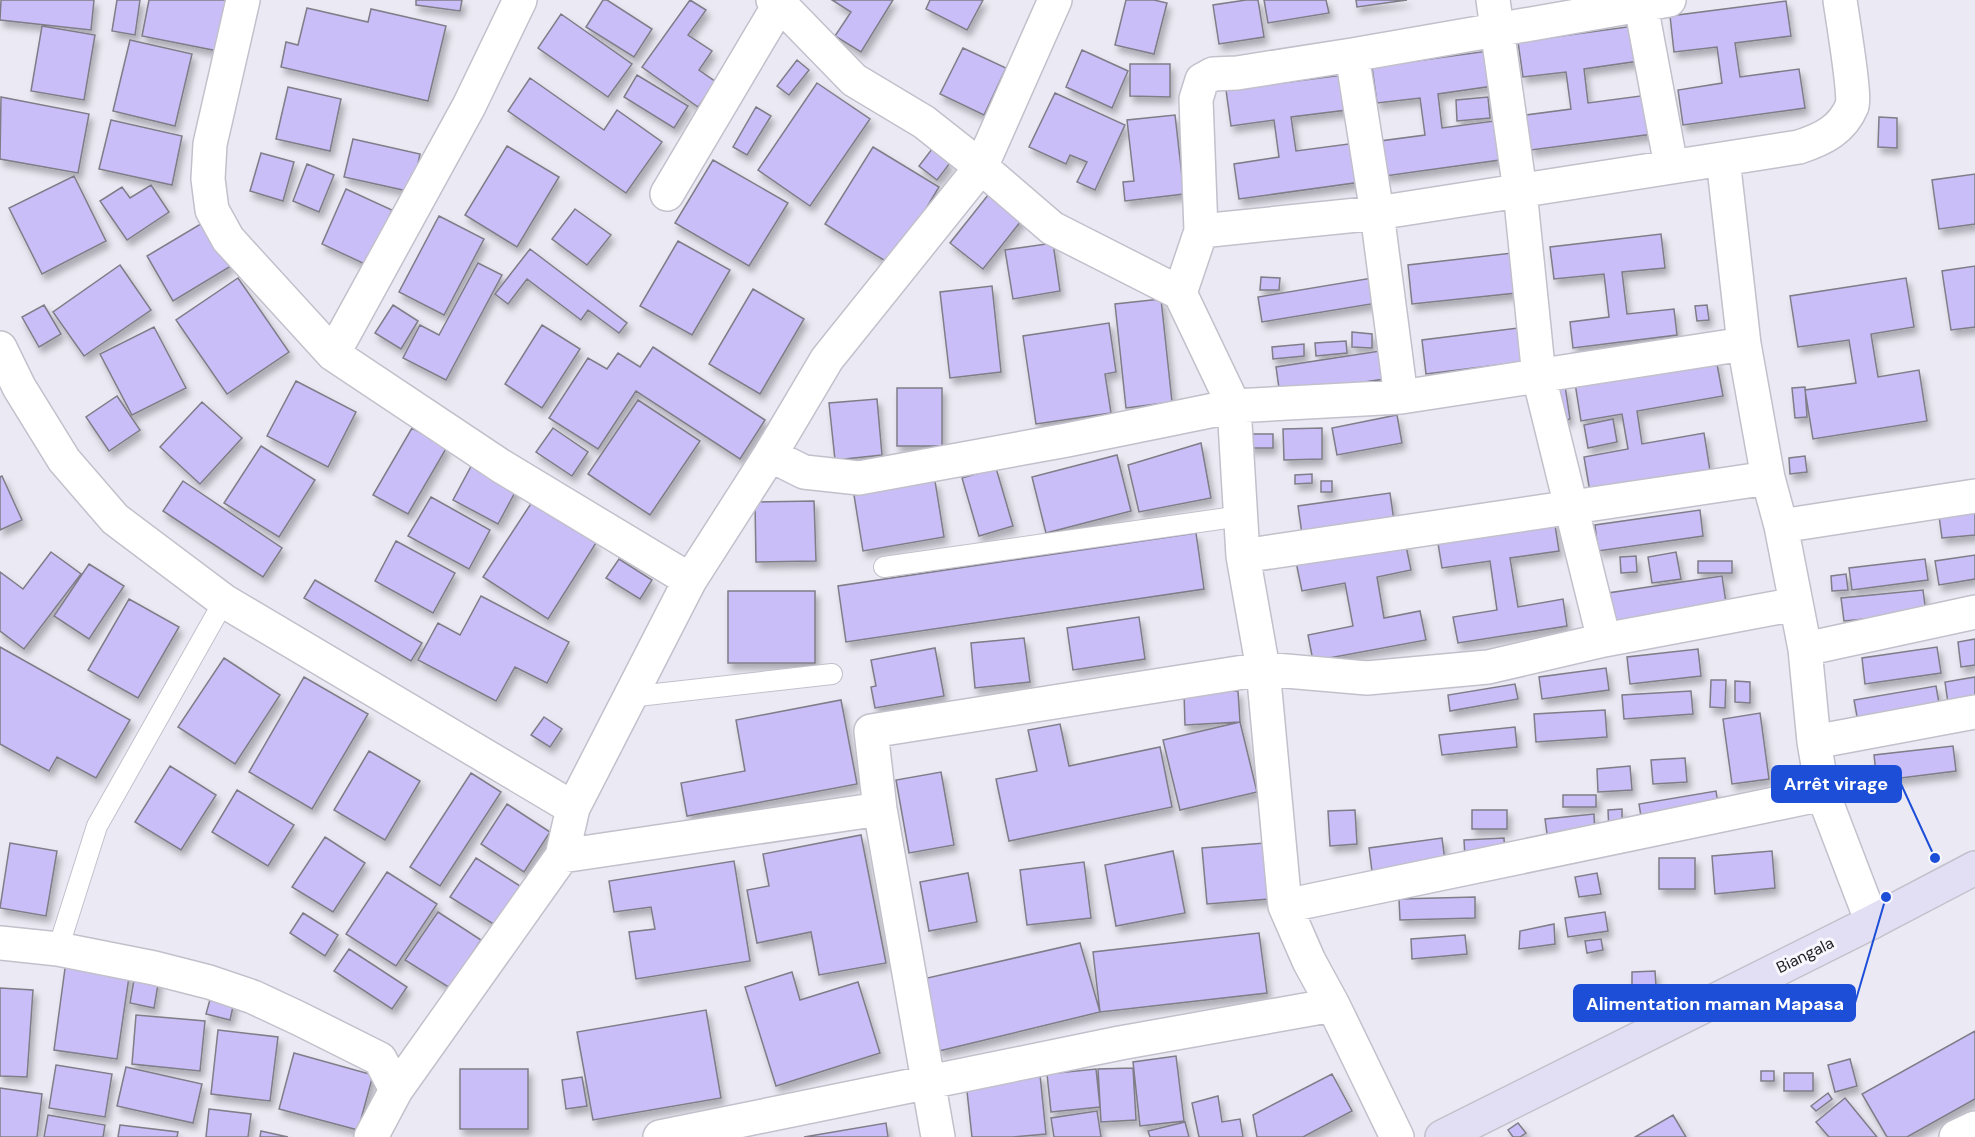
<svg xmlns="http://www.w3.org/2000/svg" width="1975" height="1137" font-family="'DM Sans',sans-serif">
<style>
.building{fill:#c9bef8;stroke:#7f7d87;stroke-width:1.5;filter:url(#shadow)}
.lines{fill:none;stroke-linecap:round;stroke-linejoin:round}
.lane-casing{stroke:#c2c0cb;stroke-width:22}
.street-casing{stroke:#c2c0cb;stroke-width:36}
.secondary-casing{stroke:#c2c0cb;stroke-width:36}
.lane{stroke:#fff;stroke-width:20}
.street{stroke:#fff;stroke-width:33}
.secondary{stroke:#e2def4;stroke-width:33}
.labels{text-anchor:middle;dominant-baseline:central;stroke-width:6;stroke-linejoin:round;paint-order:stroke}
.street-label{font-size:16px;fill:#1e1e21;stroke:#f8f7fe}
.leader{fill:none;stroke:#1d4ed8;stroke-width:2}
.callout-dot{fill:#1d4ed8;stroke:#f8f7fe;stroke-width:2}
.callout{fill:#1d4ed8;stroke:#1d4ed8;stroke-width:2}
.callout-label{font-size:18px;text-anchor:middle;font-weight:bold;fill:#fff}
</style>
<defs>
<filter id="shadow"><feDropShadow dx="3.5" dy="6" stdDeviation="3" flood-color="#0004"/></filter>
</defs>
<rect width="100%" height="100%" fill="#ebeaf4"/>
<path class="building" d="M1 0H94L91 30 0 20Z
M117 0H140L135 35 112 31Z
M149 0H229L218 51 142 36Z
M416 0H462L460 11 416 5Z
M603 0H607L652 29 634 57 586 27Z
M690 0 706 10 688 35 712 51 699 70 716 82 698 107 642 67Z
M832 0H893L861 52 835 36 851 12Z
M930 0H983L967 30 926 9Z
M1126 0H1154L1167 3 1154 54 1115 45Z
M1246 0H1258L1264 37 1219 44 1213 5Z
M1264 0H1326L1329 13 1268 23Z
M1356 0H1407L1357 7Z
M1786 1 1791 36 1735 43 1740 77 1799 69 1805 108 1683 125 1678 90 1722 83 1717 47 1674 52 1670 16Z
M307 8 368 22 371 9 446 26 428 101 281 67 286 42 298 45Z
M561 14 632 64 608 97 538 48Z
M42 26 95 35 84 100 31 91Z
M1634 26 1639 61 1584 69 1588 103 1648 95 1653 134 1531 150 1526 115 1571 109 1566 72 1523 77 1518 42Z
M130 40 192 54 175 126 113 111Z
M963 48 1006 68 984 115 940 94Z
M1082 50 1128 71 1112 108 1066 87Z
M1488 51 1493 86 1438 94 1442 128 1502 120 1507 159 1385 176 1380 141 1425 135 1420 98 1377 103 1372 67Z
M797 60 809 70 789 95 777 86Z
M1130 64H1170V97L1130 96Z
M637 75 688 106 674 128 624 97Z
M1343 75 1347 110 1291 117 1296 151 1356 143 1361 182 1239 199 1234 164 1279 157 1274 120 1231 126 1226 90Z
M530 78 604 130 617 110 662 142 626 193 508 111Z
M817 83 870 119 810 206 758 170Z
M288 87 341 99 330 151 276 139Z
M1055 93 1125 125 1095 190 1077 182 1087 162 1070 155 1066 164 1029 147Z
M1 97 89 114 78 173 0 159Z
M1488 97 1490 118 1457 121 1456 100Z
M756 107 771 116 747 155 733 147Z
M1175 115 1184 194 1125 201 1123 182 1134 181 1127 120Z
M1879 117 1897 118V148L1878 147Z
M111 120 182 136 172 185 99 169Z
M353 139 420 154 412 192 344 177Z
M507 146 559 177 517 247 465 215Z
M873 147 939 187 892 265 825 224Z
M932 149 950 163 937 180 919 166Z
M261 153 294 162 283 201 250 191Z
M713 160 788 203 749 266 675 223Z
M307 164 334 175 319 212 293 201Z
M1975 174V224L1939 229 1932 180Z
M74 176 106 241 42 274 9 208Z
M151 185 169 212 127 240 100 201 122 187 130 198Z
M996 185 1029 211 983 269 950 243Z
M346 189 392 210 367 265 322 244Z
M575 209 611 235 587 265 552 239Z
M439 216 484 239 444 315 399 292Z
M204 222 231 266 173 301 147 256Z
M1661 234 1665 268 1622 272 1627 314 1674 309 1677 335 1573 348 1570 322 1609 317 1604 274 1554 279 1550 247Z
M678 241 730 270 692 335 640 306Z
M1053 243 1060 291 1013 299 1005 250Z
M530 249 627 323 619 333 588 310 581 320 527 279 508 304 495 294Z
M1521 252 1526 292 1412 304 1408 265Z
M478 263 502 275 446 380 403 358 420 325 439 335Z
M120 265 151 310 84 356 53 312Z
M1975 266V327L1951 330 1942 271Z
M1261 277 1280 278 1279 290H1260Z
M238 278 289 352 227 394 176 320Z
M1372 278 1377 303 1262 322 1258 297Z
M1906 278 1914 327 1871 334 1878 377 1919 370 1927 421 1813 439 1805 390 1856 383 1849 340 1798 347 1790 296Z
M992 286 1001 372 950 378 940 292Z
M753 289 804 319 760 394 709 364Z
M1161 299 1172 402 1126 408 1115 304Z
M44 305 61 334 39 347 22 317Z
M393 305 418 321 401 349 375 333Z
M1707 305 1709 320 1697 321 1695 306Z
M1109 323 1116 372 1105 374 1111 413 1036 424 1023 336Z
M542 325 580 349 542 408 505 384Z
M154 327 186 388 132 415 100 354Z
M1526 327 1530 361 1426 374 1422 340Z
M1352 332 1372 334V348L1352 347Z
M1346 341 1347 353 1316 356 1315 343Z
M1304 344V356L1273 359 1272 347Z
M653 347 765 420 740 459 636 391 598 449 549 418 588 358 607 369 618 353 640 367Z
M1380 351 1384 379 1280 395 1276 367Z
M1716 359 1723 396 1637 411 1642 444 1704 433 1710 471 1590 492 1584 457 1628 449 1622 414 1581 421 1575 383Z
M296 381 356 412 328 467 267 436Z
M1565 386 1570 419 1556 422 1551 388Z
M1805 387 1807 417 1795 418 1792 388Z
M897 388H942V446H897Z
M117 396 140 430 109 451 86 417Z
M877 399 882 455 835 460 829 403Z
M638 400 700 441 650 515 588 474Z
M202 402 242 438 200 484 160 447Z
M1397 415 1402 443 1337 455 1332 428Z
M1613 419 1617 442 1588 448 1584 425Z
M412 428 447 447 408 514 373 495Z
M553 428 588 452 572 476 536 452Z
M1322 428V459L1284 460 1283 429Z
M1249 434H1273V448H1249Z
M1201 443 1211 498 1139 512 1128 465Z
M261 446 315 480 279 537 224 503Z
M1117 455 1131 511 1046 533 1032 477Z
M1805 456 1807 472 1790 474 1789 458Z
M475 459 520 483 498 524 453 500Z
M996 468 1013 526 979 536 962 478Z
M1312 474V483L1295 484V475Z
M2 476 22 520 0 530V477Z
M183 481 282 548 263 577 163 511Z
M935 481 944 537 863 551 854 495Z
M1321 481H1332V492H1321Z
M1390 493 1394 521 1302 534 1298 506Z
M431 497 490 530 469 569 408 536Z
M814 501 816 561 756 562 755 502Z
M532 502 596 543 548 619 483 577Z
M1700 510 1703 536 1598 551 1595 525Z
M1975 513V535L1942 538 1939 516Z
M1554 519 1559 551 1510 558 1518 607 1563 599 1567 626 1458 643 1453 617 1497 610 1490 561 1442 568 1437 537Z
M1196 533 1204 589 846 642 838 586Z
M396 541 455 573 433 613 375 581Z
M1405 541 1411 570 1377 577 1384 618 1420 611 1426 640 1313 661 1308 635 1353 626 1345 583 1302 591 1296 562Z
M51 552 81 574 24 649 0 631V572L23 589Z
M1676 552 1681 579 1652 583 1648 557Z
M1975 555V579L1939 585 1935 561Z
M1636 556 1637 572 1621 573 1620 557Z
M619 559 652 580 640 599 606 578Z
M1925 559 1928 580 1852 590 1849 568Z
M1698 561H1732V573H1698Z
M89 564 124 586 89 639 54 616Z
M1846 574 1848 590 1832 591 1831 576Z
M1722 576 1727 610 1613 627 1608 593Z
M315 580 422 643 411 661 304 598Z
M1923 590 1926 613 1844 621 1841 598Z
M728 591H815V663H728Z
M481 596 569 642 547 683 515 667 496 701 418 660 438 623 460 635Z
M129 599 179 627 138 698 88 670Z
M1139 617 1145 659 1073 670 1067 628Z
M1024 638 1030 682 975 688 971 643Z
M1975 639V665L1961 667 1958 642Z
M0 647 130 720 96 778 57 757 49 771 0 744Z
M1937 647 1941 673 1865 684 1862 658Z
M935 648 944 696 875 708 871 687 876 686 871 660Z
M1698 649 1701 676 1630 684 1627 657Z
M224 658 280 695 235 764 178 727Z
M1606 668 1609 690 1542 699 1539 677Z
M304 677 368 714 312 809 249 772Z
M1975 677V699L1948 703 1945 682Z
M1711 680H1726L1725 708 1710 707Z
M1735 681 1750 682V703L1735 702Z
M1515 684 1518 699 1450 711 1448 695Z
M1936 686 1940 709 1858 722 1854 700Z
M1238 691 1240 722 1185 725 1184 692Z
M1691 691 1693 714 1624 719 1622 695Z
M841 700 857 784 687 816 681 783 745 771 736 720Z
M1605 710 1607 737 1536 742 1534 714Z
M1760 713 1769 779 1732 784 1723 719Z
M544 717 562 729 550 747 531 735Z
M1240 722 1257 792 1180 810 1163 740Z
M1060 724 1069 766 1160 747 1172 807 1009 841 996 779 1037 771 1028 730Z
M1515 727 1517 747 1442 755 1439 735Z
M1953 746 1956 771 1877 781 1874 755Z
M369 751 420 781 385 840 334 810Z
M1685 758 1687 782 1653 784 1651 760Z
M170 766 216 795 181 850 135 822Z
M1630 766 1632 790 1598 792 1597 769Z
M941 772 954 845 909 853 896 780Z
M471 773 501 792 440 886 410 867Z
M237 790 294 825 268 866 212 832Z
M1716 791 1719 810 1642 822 1639 804Z
M1563 795H1596V807H1563Z
M507 804 550 832 524 872 481 844Z
M1622 809V831H1609L1608 810Z
M1355 810 1357 844 1330 846 1328 811Z
M1472 810H1507V829H1472Z
M1594 814 1595 836 1548 841 1545 819Z
M861 835 886 963 819 975 811 932 757 943 747 890 769 886 763 854Z
M325 837 365 863 333 912 292 887Z
M1442 838 1445 861 1372 871 1369 848Z
M1504 838 1505 856 1465 857 1464 840Z
M10 843 57 851 46 916 0 908Z
M1265 843 1269 899 1207 904 1202 848Z
M1173 851 1185 913 1116 926 1105 865Z
M1772 851 1775 888 1715 894 1712 856Z
M476 858 520 886 495 925 450 897Z
M1659 858H1695V889H1659Z
M734 861 750 961 636 979 629 932 655 929 651 907 614 912 609 881Z
M1084 862 1091 918 1027 925 1020 870Z
M387 872 437 904 396 966 346 934Z
M968 873 977 922 929 931 920 882Z
M1597 873 1601 894 1579 897 1575 877Z
M1475 897V918L1400 920 1399 899Z
M438 912 481 940 450 988 405 960Z
M1605 912 1608 931 1568 937 1565 918Z
M303 913 338 935 325 956 290 933Z
M1554 924 1555 944 1519 949 1520 931Z
M1259 933 1267 993 1100 1012 1093 952Z
M1465 935 1467 954 1412 959 1411 939Z
M1601 939 1603 950 1587 953 1585 941Z
M1080 943 1100 1012 939 1051 923 979Z
M349 949 407 987 392 1009 334 971Z
M66 961 130 970 117 1059 54 1050Z
M136 968 160 972 154 1008 130 1003Z
M1655 971 1656 986 1632 987V972Z
M792 972 800 1000 858 982 880 1053 776 1086 745 987Z
M0 988 33 990 27 1077 0 1076Z
M211 996 234 1002 230 1020 206 1014Z
M706 1010 721 1098 593 1120 577 1032Z
M136 1015 205 1021 200 1071 132 1064Z
M218 1030 278 1037 270 1101 211 1094Z
M1975 1031V1099L1907 1137H1887L1862 1094Z
M294 1053 373 1075 358 1130 279 1109Z
M1176 1056 1184 1121 1140 1126 1133 1062Z
M1850 1059 1857 1086 1835 1092 1828 1065Z
M56 1065 112 1074 105 1117 49 1108Z
M126 1067 202 1084 193 1123 117 1106Z
M1133 1068 1136 1120 1101 1122 1098 1069Z
M460 1069H528V1129H460Z
M1096 1069 1100 1107 1051 1112 1047 1074Z
M1761 1071H1774V1081H1761Z
M1784 1073H1813V1091H1784Z
M1332 1074 1352 1111 1303 1137H1257L1253 1115Z
M1040 1075 1046 1134 1013 1137H972L966 1082Z
M582 1077 587 1106 566 1109 562 1080Z
M0 1088 42 1094 37 1137H0Z
M1828 1093 1832 1099 1816 1111 1811 1106Z
M1218 1096 1222 1122 1240 1119 1243 1137H1199L1192 1103Z
M1845 1098 1877 1137H1829L1816 1122Z
M209 1109 251 1114 248 1137H206Z
M1097 1111 1101 1137H1054L1051 1118Z
M48 1115 105 1125 103 1137H44Z
M1673 1115 1686 1137H1635Z
M1185 1122 1189 1137H1150L1148 1131Z
M886 1123 888 1137H804Z
M1518 1123 1526 1133 1520 1137H1513L1508 1130Z
M120 1125 178 1132 177 1137H118Z
M261 1131 288 1137H260Z"/>
<g class="lines">
<g class="lane-casing">
<path id="lane" d="M884 567 1241 516
M629 697 832 674
M58 949 97 826 224 601"/>
</g>
<g class="street-casing">
<path id="street" d="M243 0 210 144 208 179 212 210 228 239 333 354 501 466 690 580
M773 0 780 4 854 80 924 122 981 167 1052 228 1180 293
M1493 0 1520 191 1539 377 1604 640
M1640 0 1671 166
M1352 55 1377 213 1401 397
M1723 159 1744 344 1768 478 1781 526 1805 649 1814 742 1823 794 1872 922
M667 194 782 0
M1201 231 1377 213 1799 147C1823 139 1842 130 1852 106 1856 98 1842 15 1840 0
M0 348 19 387 64 460 115 519 224 601 573 808
M333 354 469 106 520 0
M770 455 804 472 859 478 1067 440 1234 406 1401 397 1744 344
M1781 526 1975 496
M1243 556 1768 478
M1805 649 1975 612
M1814 742 1975 712
M562 856 880 809
M1285 906 1823 794
M0 943 58 949 154 968 209 982 253 997 298 1018 380 1059 396 1090
M371 1137 396 1090 562 856 573 808 690 580 770 455 827 359 981 167 1055 0
M660 1137 1120 1043 1333 1005
M938 1137 880 809 871 731 1263 669 1367 678 1488 667 1604 640 1796 604
M1397 1137 1333 1005 1309 961 1285 906 1263 669 1243 556 1234 406 1180 293 1201 231 1196 99 1202 80 1213 74 1237 73 1352 55 1669 0
M1956 1137 1975 1128"/>
</g>
<g class="secondary-casing">
<path id="secondary" d="M1442 1137 1872 922 1975 868"/>
</g>
<use href="#lane" class="lane"/>
<use href="#street" class="street"/>
<use href="#secondary" class="secondary"/>
</g>
<g class="labels">
<g class="street-label">
<text transform="translate(1805 955) rotate(-26)">Biangala</text>
</g>
</g>
<path class="leader" d="M1935 858L1901 784M1886 897L1855 1003"/>
<g class="callout-dot">
<circle cx="1935" cy="858" r="6"/>
<circle cx="1886" cy="897" r="6"/>
</g>
<g class="callout">
<rect x="1772" y="766" width="129" height="36" rx="6"/>
<rect x="1574" y="985" width="281" height="36" rx="6"/>
</g>
<g class="callout-label">
<text x="1836" y="790">Arrêt virage</text>
<text x="1715" y="1010">Alimentation maman Mapasa</text>
</g>
</svg>
